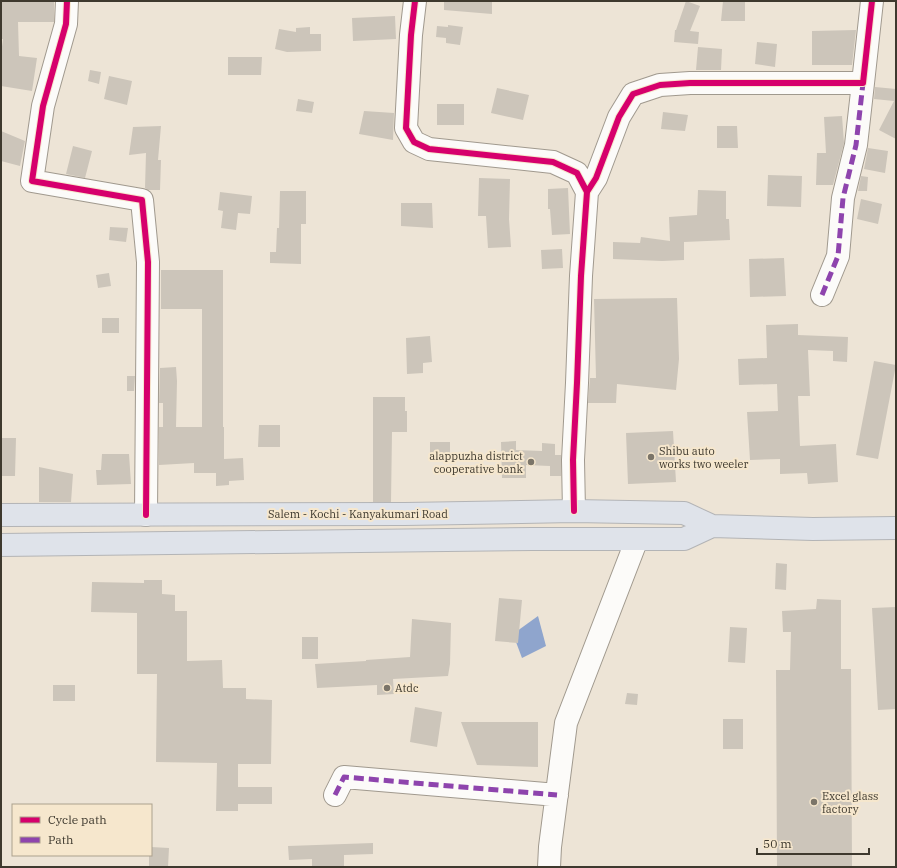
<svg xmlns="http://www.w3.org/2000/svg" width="897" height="868" font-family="'IBM Plex Serif',serif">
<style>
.water{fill:#8fa5cd}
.building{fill:#ccc5ba}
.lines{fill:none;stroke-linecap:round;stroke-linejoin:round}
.minor-casing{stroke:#a0998e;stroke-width:24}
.highway-casing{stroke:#b3b4b6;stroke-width:24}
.minor{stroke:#fcfbf9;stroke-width:22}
.highway{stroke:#dfe3ea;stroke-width:22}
.quiet{stroke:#8e44ad;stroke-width:5;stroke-dasharray:10 5;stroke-linecap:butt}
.cycleway-casing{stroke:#f6e7cd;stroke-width:8}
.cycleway{stroke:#d6006c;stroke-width:6}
.poi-dot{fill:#7b7569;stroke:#f6e7cd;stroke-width:1.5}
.labels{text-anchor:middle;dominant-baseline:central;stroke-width:4;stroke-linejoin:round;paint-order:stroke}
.poi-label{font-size:11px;fill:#3e392e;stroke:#f6e7cd;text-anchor:start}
.street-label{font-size:11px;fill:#3e392e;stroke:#f6e7cd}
</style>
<rect width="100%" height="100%" fill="#ede4d6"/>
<path class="water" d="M538 616 546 646 522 658 513 634Z"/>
<path class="building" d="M1 1H54V22H18L19 56 37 58 32 91 1 86V54L3 39H1Z
M444 1H492V14L444 10Z
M686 1 700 6 690 31 699 32 698 44 674 42 675 30H676Z
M723 1H745V21H721Z
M395 16 396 39 353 41 352 18Z
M448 25 463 27 460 45 446 43V38L436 37 437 26 448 27Z
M310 27V34H321V51L287 52 275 49 279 29 296 32V28Z
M856 30 852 65H812V31Z
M757 42 777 44 775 67 755 64Z
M698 47 722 49 721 70H696Z
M228 57H262L261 75H228Z
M90 70 101 72 99 84 88 81Z
M109 76 132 81 127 105 104 99Z
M875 87 896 89V139L879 130 894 101 874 99Z
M497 88 529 95 523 120 491 113Z
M298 99 314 102 312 113 296 111Z
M437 104H464V125H437Z
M364 111 394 113 393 140 359 134Z
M663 112 688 115 685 131 661 129Z
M842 116 844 143 833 185H816L817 153H826L824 117Z
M161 126 158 160H161L160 190H148L145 188 146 153 129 155 133 127Z
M717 126H737L738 148H717Z
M1 131 25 141 20 166 1 161Z
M73 146 92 151 85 178 66 174Z
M868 148 888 151 885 173 864 169Z
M768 175 802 176 801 207 767 206Z
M861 176 868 177 867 191H858Z
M479 178 510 179 509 219 511 247 488 248 486 216H478Z
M568 188 570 234 552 235 550 209H548V189Z
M698 190 726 191V219H729L730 240 684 242V260L662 261 613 259V242L640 243 641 237 670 241 669 217 697 215Z
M280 191H306V224H301V264L270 263V252H276L277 228H279Z
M220 192 252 196 250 214 238 213 236 230 221 228 223 211 218 210Z
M861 199 882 204 878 224 857 219Z
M401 203H432L433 228 401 226Z
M110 227 128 228 126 242 109 240Z
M562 249 563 268 542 269 541 250Z
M784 258 786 296 750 297 749 259Z
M161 270H223V427H224V459L243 458 244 480 229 481V485L216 486V473H194V463L159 465V427H163V403H159L160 368 176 367 177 381 176 427H202V309H161Z
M109 273 111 286 98 288 96 275Z
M677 298 679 359 676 390 617 384 616 403H588L590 378H596L594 299Z
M102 318H119V333H102Z
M798 324V335L848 337 847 362 833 361V351L808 350 810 396H798L800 446 836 444 838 482 808 484 807 473 780 474V459L750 460 747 412 778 411 777 384 739 385 738 359 767 358 766 325Z
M430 336 432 362 423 363V373L407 374 406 338Z
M874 361 896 365 878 459 856 455Z
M127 376H135L134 391H127Z
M373 397H405V411H407V432H392L391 502H373Z
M259 425H280V447H258Z
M673 431 676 482 628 484 626 433Z
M1 438H16L15 476H1Z
M516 441V450L542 451V443L555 444V455H561V476H550V466L526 465V478H502L501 442Z
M430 442H450V461L430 460Z
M102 454H129L131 484 97 485 96 470H101Z
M39 467 73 474 71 502H39Z
M776 563 787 564 786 590 775 589Z
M144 580H162V594L175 595V611H187V661L222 660 223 688H246V699L272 700 271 764H238V787H272V804H238V811H216L217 763 156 762 157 674H137V613L91 612 92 582 144 583Z
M499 598 522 600 518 643 495 641Z
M817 599 841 600V669H851L852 867H777L776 670H790L791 632H783L782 611 816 609Z
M896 607V709L878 710 872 608Z
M412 619 451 623 450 664 448 676 393 679 394 694 377 695V685L317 688 315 664 366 661V660L410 657Z
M730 627 747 628 745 663 728 662Z
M302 637H318V659H302Z
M53 685H75V701H53Z
M627 693 638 694 637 705 625 704Z
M415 707 442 712 437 747 410 742Z
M723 719H743V749H723Z
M461 722H538V767L477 765Z
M373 843V854L344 855V867H312V859L289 860 288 846Z
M151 847 169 848 168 867H149V855H151Z"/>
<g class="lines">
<g class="minor-casing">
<path id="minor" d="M67 1 66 24 43 106 32 181 142 200 148 262 146 515
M415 1 411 35 406 128 414 142 429 149 553 162 577 173 587 192 581 276 577 383 573 460 574 511
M587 192 596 178 619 117 633 94 660 85 690 83H863L872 1
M822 295 838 256 843 198 856 145 863 83
M335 795 344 777 557 795
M549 867 550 847 566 723 637 539"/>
</g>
<g class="highway-casing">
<path id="highway" d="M1 515 405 514 574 511 684 513 712 526 813 529 896 528
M1 545 533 539H684L712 526"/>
</g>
<use href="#minor" class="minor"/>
<use href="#highway" class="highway"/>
<path class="quiet" d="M822 295 838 256 843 198 856 145 863 83
M335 795 344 777 557 795"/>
<g class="cycleway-casing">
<path id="cycleway" d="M67 1 66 24 43 106 32 181 142 200 148 262 146 515
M415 1 411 35 406 128 414 142 429 149 553 162 577 173 587 192 581 276 577 383 573 460 574 511
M587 192 596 178 619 117 633 94 660 85 690 83H863L872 1"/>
</g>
<use href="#cycleway" class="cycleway"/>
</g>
<g class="poi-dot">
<circle cx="651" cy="457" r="4"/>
<circle cx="531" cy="462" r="4"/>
<circle cx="387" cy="688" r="4"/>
<circle cx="814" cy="802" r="4"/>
</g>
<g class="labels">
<g class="poi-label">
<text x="659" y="451">Shibu auto<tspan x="659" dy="13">works two weeler</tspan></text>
<text x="523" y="456" text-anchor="end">alappuzha district<tspan x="523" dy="13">cooperative bank</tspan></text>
<text x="395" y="688">Atdc</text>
<text x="822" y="796">Excel glass<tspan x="822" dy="13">factory</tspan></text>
</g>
<g class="street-label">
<text x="358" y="514">Salem - Kochi - Kanyakumari Road</text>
</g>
</g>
<rect width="897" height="868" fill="none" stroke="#3e392e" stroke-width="4"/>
<rect x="12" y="804" width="140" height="52" fill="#f6e7cd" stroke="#aca18d"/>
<rect x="20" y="817" width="20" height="6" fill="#d6006c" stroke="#aca18d"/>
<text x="48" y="824" font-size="12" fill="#3e392e">Cycle path</text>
<rect x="20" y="837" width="20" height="6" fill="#8e44ad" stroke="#aca18d"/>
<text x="48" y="844" font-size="12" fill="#3e392e">Path</text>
<path d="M757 848v6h112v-6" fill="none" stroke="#3e392e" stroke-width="2"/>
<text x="763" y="848" font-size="12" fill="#3e392e" stroke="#f6e7cd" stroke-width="3" paint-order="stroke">50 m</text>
</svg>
